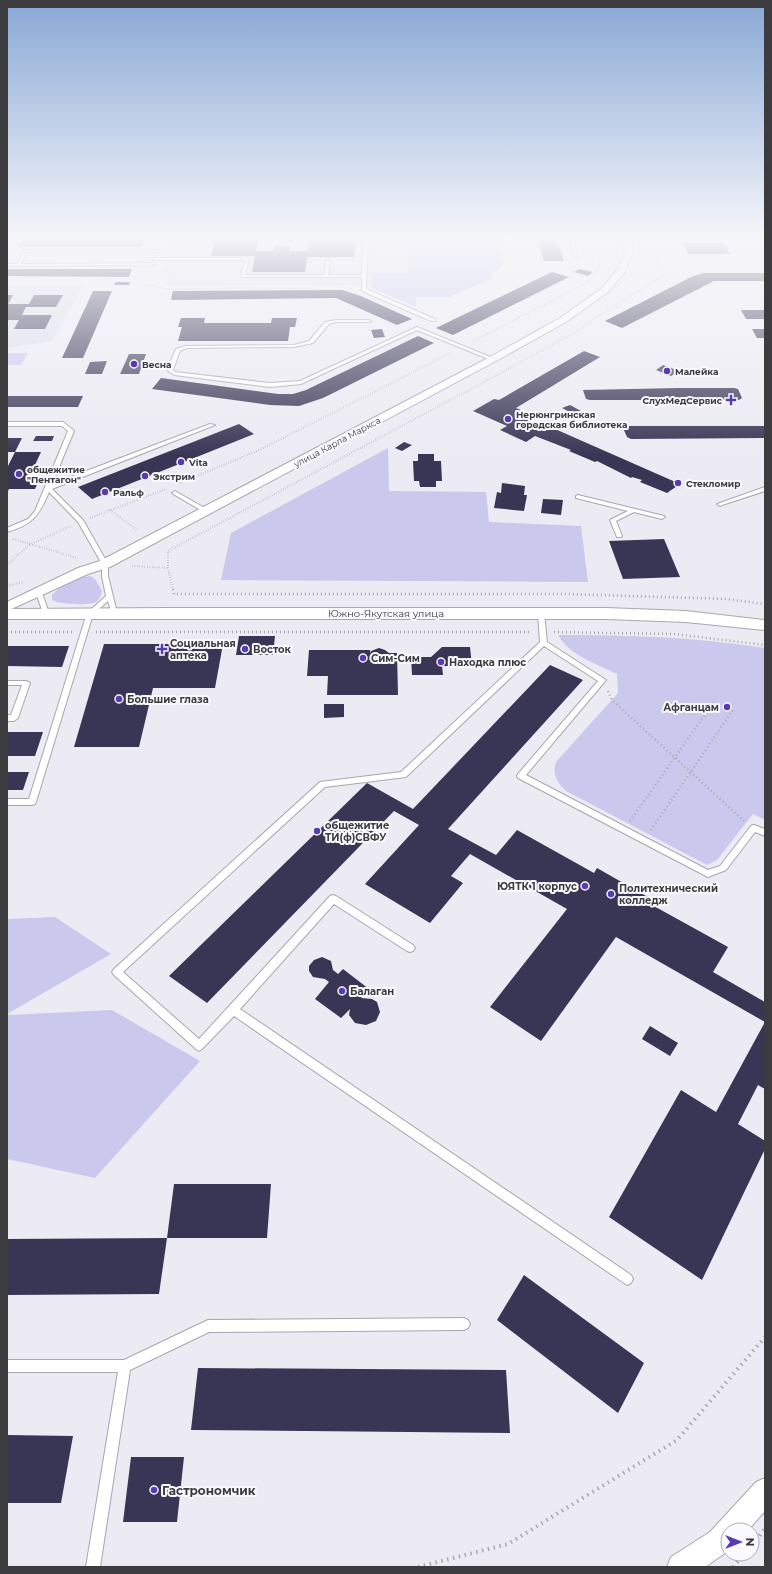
<svg xmlns="http://www.w3.org/2000/svg" width="772" height="1574" font-family="Montserrat,sans-serif">
<style>
.built{fill:#ddddea}
.green{fill:#cac8ec}
.building{fill:#393555}
.lines{fill:none;stroke-linecap:round;stroke-linejoin:round}
.service-casing{stroke:#a7a7ad;stroke-width:2}
.minor-casing{stroke:#a7a7ad;stroke-width:2}
.tertiary-casing{stroke:#a7a7ad;stroke-width:2}
.path-far3{stroke:#a8a8ae;stroke-width:1.5;stroke-dasharray:0.5 1.5;stroke-linecap:butt}
.path-far2{stroke:#a8a8ae;stroke-width:2;stroke-dasharray:0.5 2;stroke-linecap:butt}
.path-far1{stroke:#a8a8ae;stroke-width:2.5;stroke-dasharray:1 3;stroke-linecap:butt}
.path{stroke:#a8a8ae;stroke-width:4;stroke-dasharray:1.5 4.5;stroke-linecap:butt}
.service{fill:#fff;fill-rule:evenodd}
.minor{fill:#fff;fill-rule:evenodd}
.tertiary{fill:#fff;fill-rule:evenodd}
.poi-dot{fill:#583bb3;stroke:#f9f9ff;stroke-width:1.5}
.labels{text-anchor:middle;dominant-baseline:central;stroke-width:4;stroke-linejoin:round;paint-order:stroke}
.far-poi-label{font-size:9px;font-weight:bold;fill:#3c3c3f;stroke:#f9f9ff;text-anchor:start}
.far-street-label{font-size:9px;fill:#3c3c3f;stroke:#f9f9ff}
.street-label{font-size:10px;fill:#3c3c3f;stroke:#f9f9ff}
.poi-label{font-size:10px;font-weight:bold;fill:#3c3c3f;stroke:#f9f9ff;text-anchor:start}
.near-poi-label{font-size:12px;font-weight:bold;fill:#3c3c3f;stroke:#f9f9ff;text-anchor:start}
</style>
<rect width="100%" height="100%" fill="#ecebf3"/>
<path class="built" d="M174 236H496L501 270 428 288H372L371 285H166L170 273H160Z
M7 285H83L52 341 7 348Z"/>
<path class="green" d="M408 240H499L503 265 492 273 493 278 449 297H416V307L372 288V273H408Z
M7 353H28L21 365H7Z
M388 448 389 491 486 492 489 522 581 526 588 582 221 580 231 533Z
M90 576 95 579 102 591C101 595 100 599 96 602 88 606 59 604 52 600V595C61 585 76 577 90 576Z
M558 635C629 635 695 637 765 648V820L753 814 717 860 707 865 566 791C557 782 552 774 556 762L618 693 617 674C597 664 569 655 558 635Z
M55 917 111 954 7 1014V919Z
M112 1010 200 1061 95 1178 7 1159V1015Z"/>
<path class="building" d="M537 236H556L564 261H544Z
M675 236H711L712 238H676Z
M310 237H356L354 257H307L305 272H252L255 256H211L216 240H259L256 251H273L274 246H290L289 251H308Z
M22 240H145L142 247H17Z
M683 243H724L730 254H688Z
M7 269H132L129 277 7 276Z
M579 269 593 272 588 276 574 272Z
M552 272 569 277 453 335 436 328Z
M704 273H765V281H714L622 328 605 321 693 276Z
M116 282H130L129 285H114Z
M342 290 361 296 412 319 397 325 336 298 171 300 173 291Z
M93 291H112L83 358H62Z
M7 295H13L8 304H29L34 295H63L56 307H26L22 315H52L45 329H14L19 320H7Z
M741 310H765V319H746Z
M181 318H205L204 323H271L272 318H297L295 327H290L288 341H178L182 327H178Z
M382 329 385 337 374 338 371 330Z
M752 329H765V338H757Z
M418 336 434 343 323 398 299 406 270 405 152 389 161 378 278 394H293L306 390Z
M584 351 600 357 516 408 521 410 514 414 548 429H555L680 484 667 493 640 482 642 480 632 477 631 478 597 461 595 462 569 451 571 450 535 436 526 442 500 430 507 426 473 411 494 399 499 400Z
M129 354H146L139 374H120Z
M107 361 102 374H85L90 362Z
M663 365 679 371 671 376 656 370Z
M678 388H734L738 389 742 398 739 400H590L586 399 583 390Z
M7 396H83L78 407H7Z
M570 405 581 411 573 414 562 408Z
M239 424 254 434 92 499 78 487Z
M627 426H765V438L631 439 627 437 623 428Z
M36 436H54L52 441H33Z
M7 438H22L15 452H7Z
M404 442 412 445 402 451 395 448Z
M15 452H41L28 480H39L35 489H9L7 493V468Z
M418 454H434V461H441L442 481H436V487H420L419 481H414L413 461H418Z
M502 483 525 486 524 495H527L524 511 494 508 497 492 501 493Z
M543 499 563 500 561 515 541 513Z
M664 539 680 577 623 579 609 541Z
M239 636H275L273 655H236Z
M104 644H223L215 688H153L139 747H74Z
M7 646H69L62 667 7 666Z
M442 647H470L472 666H442L443 675H412L411 657H431Z
M379 648 385 650 389 653H397L398 695H327L328 676H307L309 650H370V653L371 651Z
M550 665 583 680 448 829 496 855 517 830 594 873 597 868 646 896 643 900 728 947 713 972 765 1002V1089L758 1085 738 1124 765 1141V1149L702 1280 609 1217 681 1090 716 1112 765 1022 616 937 541 1041 490 1007 567 909 470 854 451 876 463 883 430 923 365 884 419 825 394 811 207 1003 169 976 367 783 413 809Z
M324 704H344V717L324 718Z
M7 732H43L35 756H7Z
M7 772H29L23 790H7Z
M322 957 331 961 333 970 338 974 343 969 369 989 361 998 372 999 377 1002 380 1012 376 1021 366 1025 355 1023 349 1015 350 1009 341 1018 315 999 329 982 325 979 313 977 309 971V966L314 960Z
M650 1026 678 1043 670 1056 642 1039Z
M174 1184H271L267 1238H167Z
M167 1238 159 1294 7 1295V1239Z
M524 1275 644 1363 618 1413 497 1320Z
M198 1368 506 1370 510 1433 191 1430Z
M7 1435 73 1436 61 1503H7Z
M131 1457H184L177 1522H123Z"/>
<g class="lines">
<g class="service-casing">
<path id="service" d="M364 236H368L366 289 435 319V321H431L362 291V277H243L241 276 245 260H155L153 259 155 258H247L249 259 245 275H324L326 261 328 260 330 261 328 275H362Z
M569 236H573L578 258 575 257Z
M26 250H158L160 251 158 252H27L21 264 155 263V264L153 265 7 266V264H17L24 251Z
M336 320H369L371 321 369 322H336L329 324 313 343 294 347 187 348 180 351 173 370 175 372 270 383 300 381 417 327 495 359 491 360 417 330 301 384 270 387 174 375 167 370 176 349 185 346 294 345 309 341 325 322Z
M7 422H63L73 430 74 431 52 484 210 424 215 425 52 489 83 520 108 564V576L117 613 114 615 112 614 108 601 93 614 36 802 35 804 32 805H7V799H29L87 613 106 596 102 576V564L78 522 49 492C39 516 32 525 7 532V528L28 519 35 511 68 431 62 426H7Z
M765 487V491L722 505 720 506 717 504Z
M175 491 208 510 209 511 206 513 204 512 173 494 172 493Z
M578 495 664 516 665 517 662 519 634 512 616 521 622 536 621 537H617L610 520 628 511 576 498V496Z
M39 591 42 593 49 613 48 614 46 615 43 613 36 593Z
M541 611 544 613 547 642 606 680 526 775 708 870 720 866 751 826 754 825 765 829V836L755 832 726 870 708 877 518 778 517 776 518 774 598 681 544 646 406 777 325 787 123 972 199 1039 330 896 333 895 336 896 413 945 415 948 413 951 410 952 407 951 334 904 240 1009 631 1275 633 1279 631 1283 627 1285 234 1016 202 1049 199 1051 196 1049 114 975 112 972 114 969 320 782 401 772 540 642 538 613Z
M7 681H26L30 683 18 718 14 721H7V715H11L22 685H7Z
M464 1318 468 1320 470 1324 468 1328 464 1330 209 1332 130 1370 100 1567H86L118 1372H7V1360H124L208 1320Z"/>
</g>
<g class="minor-casing">
<path id="minor" d="M623 236H631L633 252 624 273 608 292 566 322 496 361 110 567 88 574 7 611V602L78 568 100 561 490 357 560 318 602 288 617 270 625 252Z
M765 1478V1511L748 1530H728V1551L705 1567H667L671 1557 710 1532 756 1482Z"/>
</g>
<g class="tertiary-casing">
<path id="tertiary" d="M171 608H606L686 611 765 620V630L686 622 606 619H7V609Z"/>
</g>
<path class="path-far3" d="M282 246 284 237
M192 249 210 242
M207 249 211 237 306 236
M144 284 167 289 310 288
M343 288 354 289
M473 341 587 283C604 266 601 258 594 236
M374 392 451 353
M466 392 583 328 584 325 663 276 651 236"/>
<path class="path-far2" d="M180 483 257 451 376 391
M110 510 138 531
M90 518 166 489
M13 539 77 558
M7 565 29 545 71 526
M132 566 168 568
M7 586 24 582
M173 590 168 568V551L467 391"/>
<path class="path-far1" d="M173 589 174 594H567L727 599 765 604
M7 632H73
M96 632H531
M554 632 674 634 765 645
M608 691 612 700 744 821
M630 821 714 702
M651 830 733 710"/>
<path class="path" d="M752 1545 765 1529
M418 1567 508 1544 677 1440 765 1337
M733 1567 744 1554"/>
<use href="#service" class="service"/>
<use href="#minor" class="minor"/>
<use href="#tertiary" class="tertiary"/>
</g>
<linearGradient id="sky" x2="0" y2="1"><stop stop-color="#88a8d6"/><stop offset="0.52" stop-color="#f6f6fa"/><stop offset="1" stop-color="#f6f6fa" stop-opacity="0"/></linearGradient>
<rect width="772" height="456" fill="url(#sky)"/>
<g class="poi-dot">
<circle cx="134" cy="364" r="4"/>
<circle cx="667" cy="371" r="4"/>
<path d="M729 394h4v4h4v4h-4v4h-4v-4h-4v-4h4z"/>
<circle cx="508" cy="419" r="4"/>
<circle cx="181" cy="462" r="4"/>
<circle cx="19" cy="474" r="4"/>
<circle cx="145" cy="476" r="4"/>
<circle cx="678" cy="483" r="4"/>
<circle cx="105" cy="492" r="4"/>
<path d="M160 643h4v4h4v4h-4v4h-4v-4h-4v-4h4z"/>
<circle cx="245" cy="649" r="4"/>
<circle cx="363" cy="658" r="4"/>
<circle cx="441" cy="662" r="4"/>
<circle cx="119" cy="699" r="4"/>
<circle cx="727" cy="707" r="4"/>
<circle cx="317" cy="831" r="4"/>
<circle cx="585" cy="886" r="4"/>
<circle cx="611" cy="894" r="4"/>
<circle cx="342" cy="991" r="4"/>
<circle cx="154" cy="1490" r="4"/>
</g>
<g class="labels">
<g class="far-poi-label">
<text x="142" y="364">Весна</text>
<text x="675" y="371">Малейка</text>
<text x="722" y="400" text-anchor="end">СлухМедСервис</text>
<text x="516" y="414">Нерюнгринская<tspan x="516" dy="10">городская библиотека</tspan></text>
<text x="189" y="462">Vita</text>
<text x="27" y="469">общежитие<tspan x="27" dy="10">"Пентагон"</tspan></text>
<text x="153" y="476">Экстрим</text>
<text x="686" y="483">Стекломир</text>
<text x="113" y="492">Ральф</text>
</g>
<g class="far-street-label">
<text transform="translate(337 442) rotate(-28)">улица Карла Маркса</text>
</g>
<g class="street-label">
<text x="386" y="613">Южно-Якутская улица</text>
</g>
<g class="poi-label">
<text x="170" y="643">Социальная<tspan x="170" dy="12">аптека</tspan></text>
<text x="253" y="649">Восток</text>
<text x="371" y="658">Сим-Сим</text>
<text x="449" y="662">Находка плюс</text>
<text x="127" y="699">Большие глаза</text>
<text x="719" y="707" text-anchor="end">Афганцам</text>
<text x="325" y="825">общежитие<tspan x="325" dy="12">ТИ(ф)СВФУ</tspan></text>
<text x="577" y="886" text-anchor="end">ЮЯТК 1 корпус</text>
<text x="619" y="888">Политехнический<tspan x="619" dy="12">колледж</tspan></text>
<text x="350" y="991">Балаган</text>
</g>
<g class="near-poi-label">
<text x="162" y="1490">Гастрономчик</text>
</g>
</g>
<rect width="772" height="1574" fill="none" stroke="#3c3c3f" stroke-width="16"/>
<g transform="translate(740 1542) rotate(90)"><circle r="19" fill="#f9f9ff" stroke="#adadb2"/>
<path d="M0-3L7 15L0 10L-7 15Z" fill="#583bb3"/>
<text y="-6" font-size="11" font-weight="bold" text-anchor="middle" fill="#3c3c3f">N</text>
</g>
</svg>
